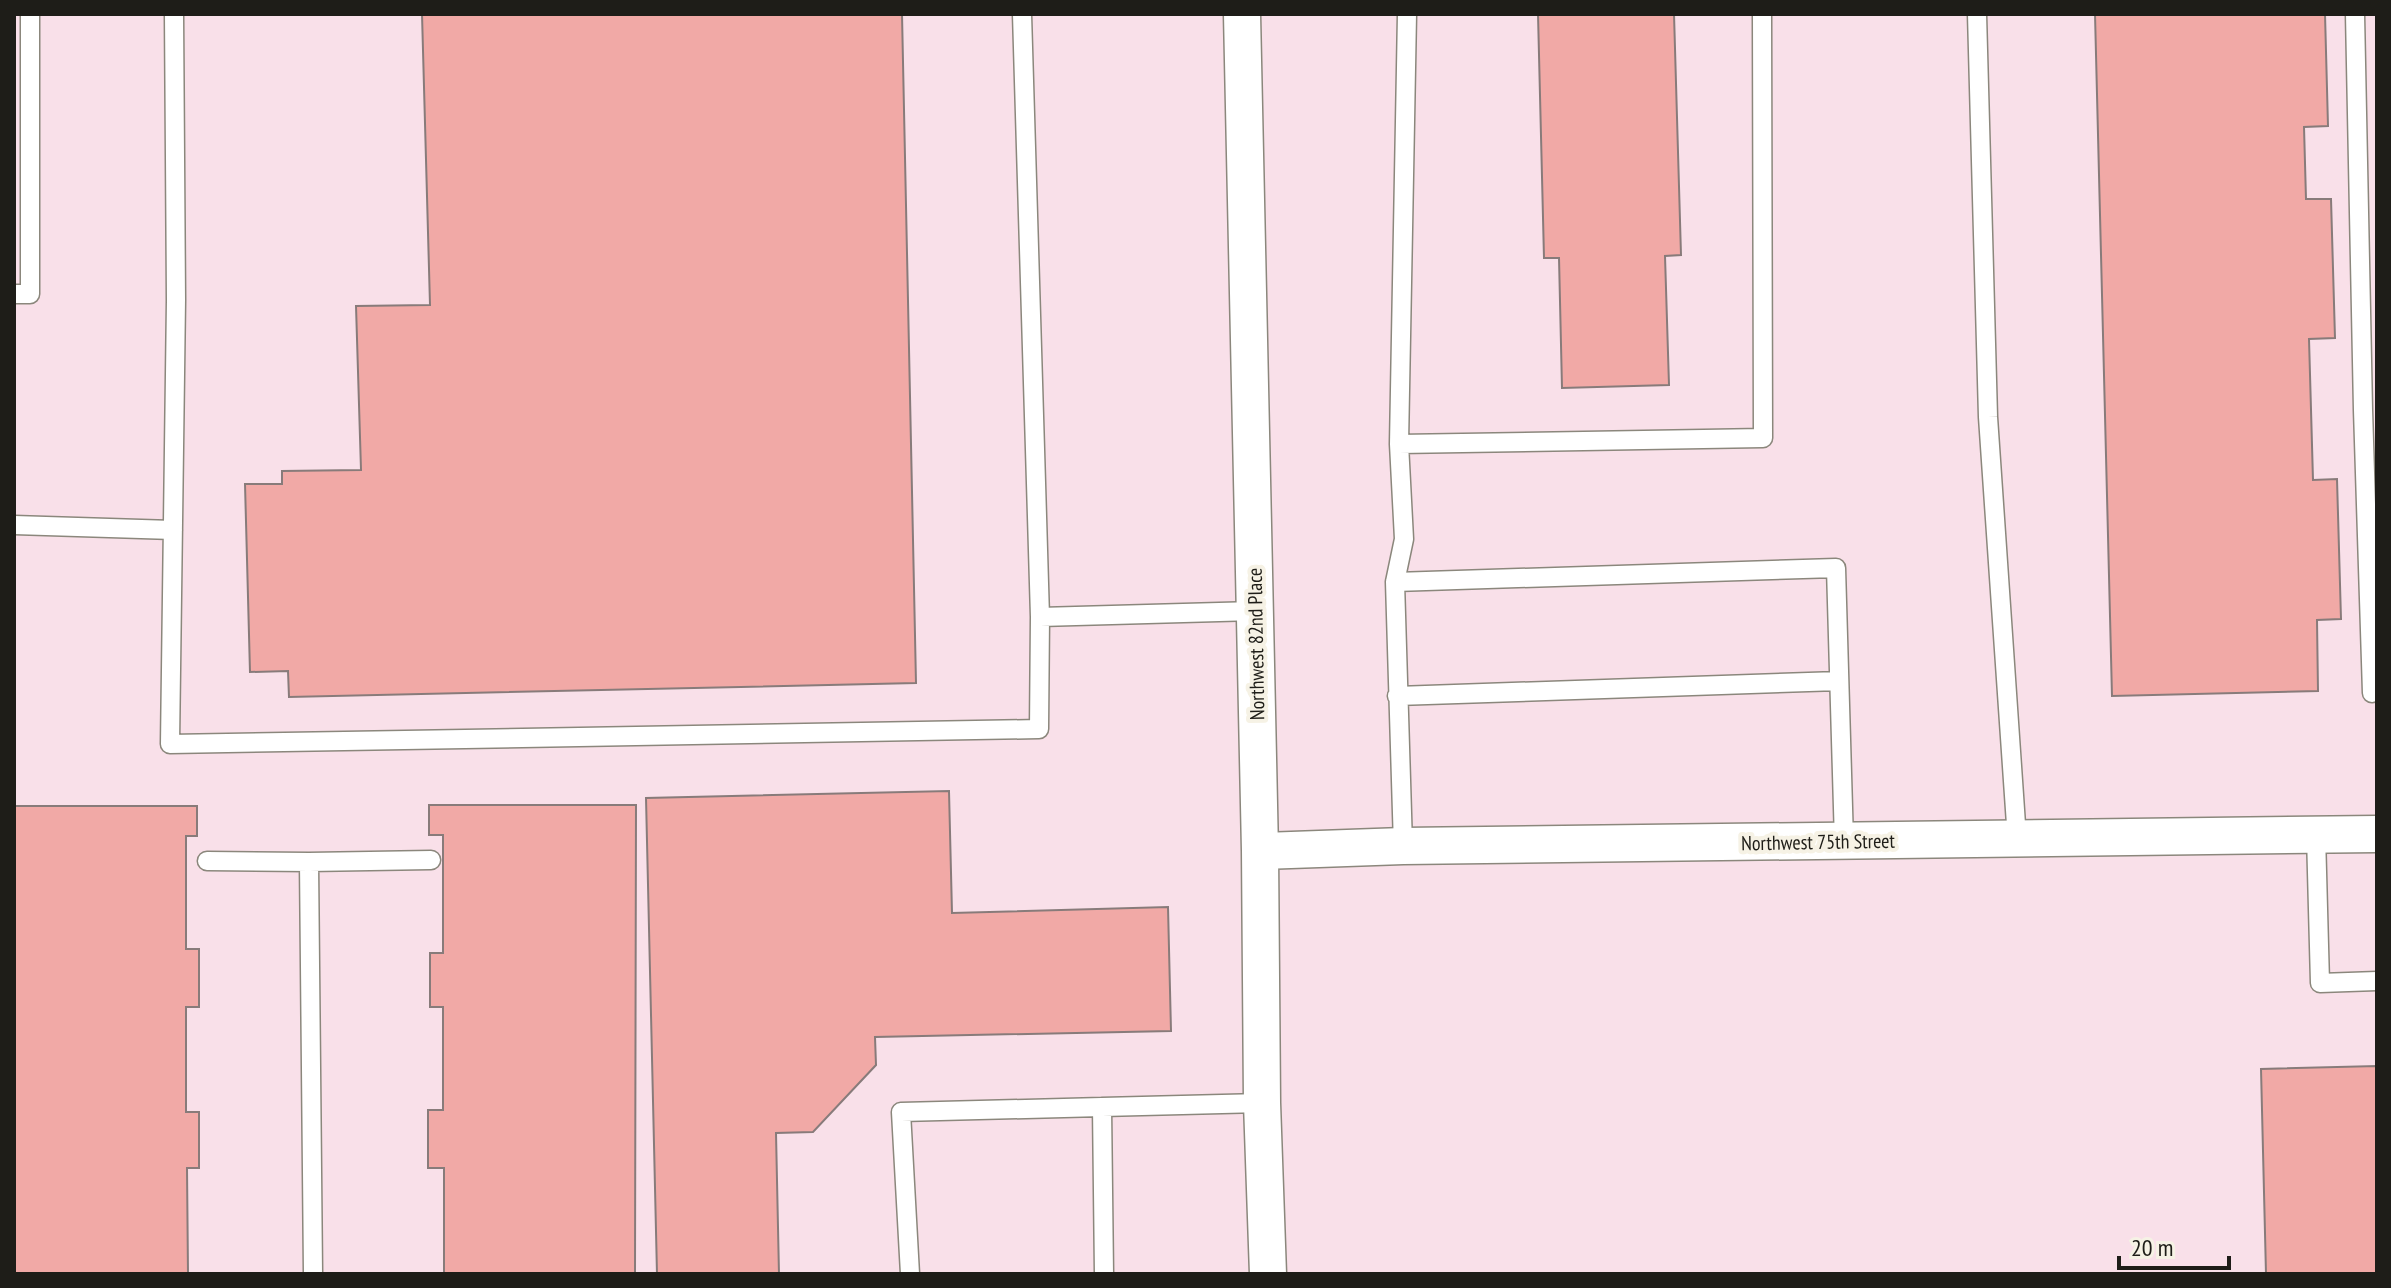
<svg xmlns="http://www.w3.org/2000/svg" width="2391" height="1288" font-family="'PT Sans Narrow',sans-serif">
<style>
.industrial{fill:#f9e0e9}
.building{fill:#f1a9a6;stroke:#887b7a;stroke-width:2}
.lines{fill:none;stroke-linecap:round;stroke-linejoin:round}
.service-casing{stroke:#8b877c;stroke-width:21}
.minor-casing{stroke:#8b877c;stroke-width:39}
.service{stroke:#fff;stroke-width:18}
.minor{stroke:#fff;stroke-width:36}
.labels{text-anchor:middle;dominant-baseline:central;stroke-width:8;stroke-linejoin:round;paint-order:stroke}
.street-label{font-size:20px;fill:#1e1d18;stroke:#f6f2e5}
</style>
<rect width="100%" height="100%" fill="#f6f2e5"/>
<path class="industrial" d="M14 14H2377V1274H14Z"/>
<path class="building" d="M422 14H902L916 683 289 697 288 671 250 672 245 484H282V471L361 470 356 306 430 305Z
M1538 14H1674L1681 255 1665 256 1669 385 1562 388 1559 258H1544Z
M2095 14H2325L2328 126 2304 127 2306 199H2331L2335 338 2309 339 2313 480 2337 479 2341 619 2317 620 2318 691 2112 696Z
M949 791 952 913 1168 907 1171 1031 875 1037 876 1065 813 1132 776 1133 779 1274H657L646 798Z
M429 805H636L635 1274H444V1168H428V1110H443V1007H430V953H443V835H429Z
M14 806H197V836H186V949H199V1007H186V1112H199V1168H187L188 1274H14Z
M2377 1066V1274H2266L2261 1069Z"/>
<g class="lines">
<g class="service-casing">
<path id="service" d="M174 14 176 300 170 744 1039 729 1040 617 1255 611
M1022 14 1040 617
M1977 14 1988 417 2017 839
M2355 14 2363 410 2372 693
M14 294H30V14
M1399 444 1763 438 1762 14
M14 525 173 530
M1395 582 1404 539 1399 444 1407 14
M1397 696 1839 681
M2316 835 2320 983 2377 981
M1403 846 1395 582 1836 568 1844 842
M207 861 309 862
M313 1274 309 862 431 860
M910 1274 901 1112 1102 1107
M1104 1274 1102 1107 1262 1103"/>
</g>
<g class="minor-casing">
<path id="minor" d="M1242 14 1260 851 1262 1103 1268 1274
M1260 851 1403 846 2377 834"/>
</g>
<use href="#service" class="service"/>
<use href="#minor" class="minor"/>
</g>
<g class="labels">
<g class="street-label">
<text transform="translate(1256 644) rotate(-91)">Northwest 82nd Place</text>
<text transform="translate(1818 842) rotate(-1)">Northwest 75th Street</text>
</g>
</g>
<rect width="2391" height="1288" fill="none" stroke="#1e1d18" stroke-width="32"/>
<path d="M2119 1256v12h110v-12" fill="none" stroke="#1e1d18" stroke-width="4"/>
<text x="2131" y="1256" font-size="24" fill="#1e1d18" stroke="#f6f2e5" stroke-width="6" paint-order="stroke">20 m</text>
</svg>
